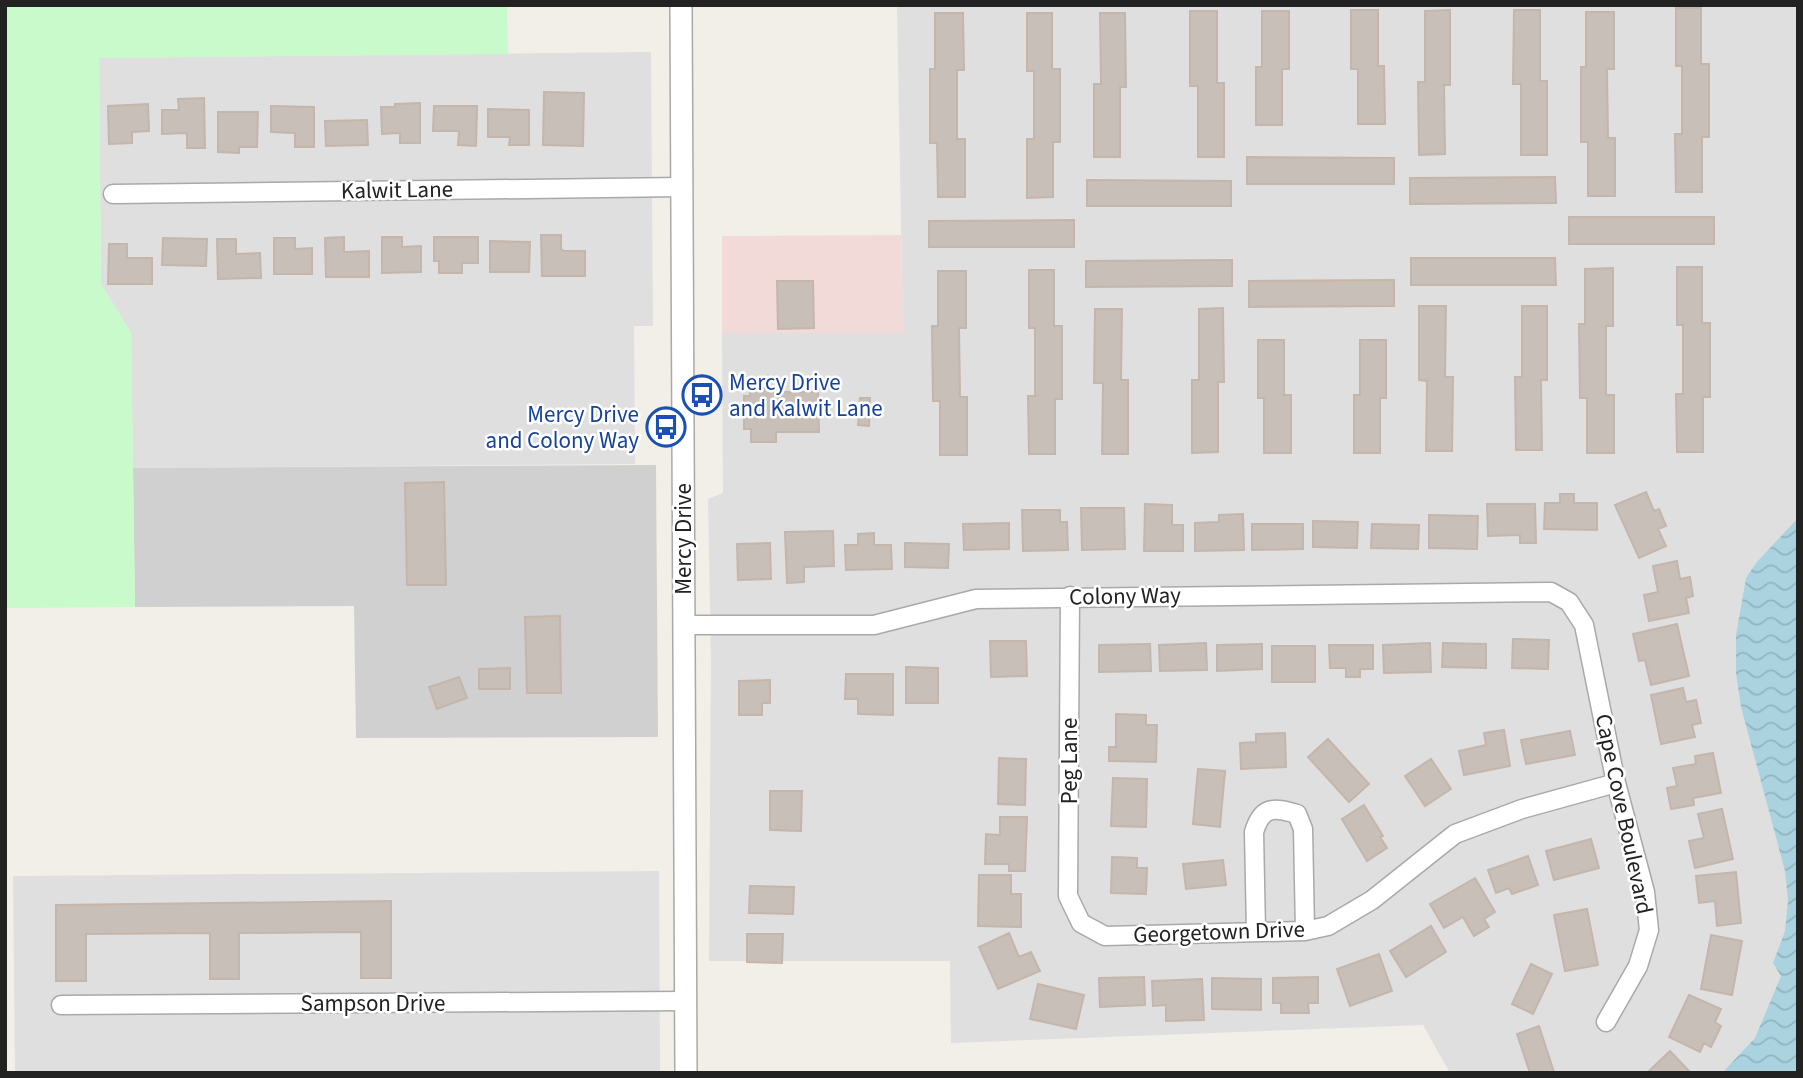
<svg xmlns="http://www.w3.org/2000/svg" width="1803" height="1078" font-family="'Source Sans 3',sans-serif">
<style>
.residential{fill:#e0dfdf}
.commercial{fill:#f2dad9}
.religious{fill:#d0d0d0}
.park{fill:#c8facc}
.water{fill:url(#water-waves)}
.building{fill:#c7bfb8;stroke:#c4b6ab;stroke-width:2}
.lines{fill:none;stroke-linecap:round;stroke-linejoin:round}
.minor-casing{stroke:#a9a9a9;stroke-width:21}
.tertiary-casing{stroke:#a9a9a9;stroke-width:24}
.minor{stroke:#fff;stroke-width:18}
.tertiary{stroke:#fff;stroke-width:21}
.labels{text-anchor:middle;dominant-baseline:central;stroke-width:5;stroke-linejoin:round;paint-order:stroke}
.street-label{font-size:23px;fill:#222;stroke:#fff}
.transit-label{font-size:23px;fill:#164399;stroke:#fff;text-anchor:start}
</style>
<defs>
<pattern id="water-waves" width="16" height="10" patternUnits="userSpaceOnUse" patternTransform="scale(1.75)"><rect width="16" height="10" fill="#aad3df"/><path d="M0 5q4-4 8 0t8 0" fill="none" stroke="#92b5bf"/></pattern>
</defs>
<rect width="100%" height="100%" fill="#f2efe9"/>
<path class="residential" d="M897 5H1798V1073H1450L1423 1025 951 1043 950 961H709L711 662 708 499 723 493 722 333 903 332Z
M651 52 653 326H634L635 464 133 468 131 333 101 284 99 58Z
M659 871 660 1073H15L13 876Z"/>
<path class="commercial" d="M901 235 903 333H722V236Z"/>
<path class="religious" d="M656 465 658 737 356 738 354 606 135 607 133 468Z"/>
<path class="park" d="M5 5H507L508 54 99 58 101 284 131 333 135 607 5 608Z"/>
<path class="water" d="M1798 518V1073H1722L1755 1038 1781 976 1773 963 1785 931 1788 901 1785 871 1741 707 1736 673V635L1746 578 1756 563Z"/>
<path class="building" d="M1676 8H1701V64H1709V137H1702V192H1676L1675 134H1682V66H1676Z
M1351 10H1378V66H1384L1385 124H1358V69H1351Z
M1450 10V85H1444L1445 154 1419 155 1418 82H1425V11Z
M1514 10H1540V81H1547V155H1521V84H1513Z
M1190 11H1217V83H1224V157H1198V86H1190Z
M1262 11H1289V69H1282V125H1256V67H1262Z
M1586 12H1614V69H1607L1608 138H1615V196H1588V142H1581V67H1586Z
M935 13H963L964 70H957V139H965V197H938L937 143H930V69H935Z
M1027 13H1052V69H1060V142H1053V197L1027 198V139H1034V71H1027Z
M1100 13H1125L1126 87H1120V157H1094V84H1101Z
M544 92 584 93 583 146 543 145Z
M204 98 205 148H187V133L162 134V110H179L178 99Z
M420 103V143H400V133L382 134 381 107H395V104Z
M148 104 149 131 132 132V143L109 144 108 106Z
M271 106 314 107V147H295V133L271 132Z
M434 106H477L476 146 458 145 459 131H433Z
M488 109 529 110V145H509L510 137H488Z
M218 112H258L257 147H239V153L218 152Z
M367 120 368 145 326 146 325 121Z
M1247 157 1394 158V184H1247Z
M1555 177 1556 203 1410 204V178Z
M1087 180 1231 181V206H1087Z
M1569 217H1714V244H1569Z
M1074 220V247H929V221Z
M541 235H561V249L564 251H585V276H542Z
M344 237V252L369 251V277H326L325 238Z
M382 237H402V247L421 246V272L382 273Z
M434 237H478V263H462V273H439V261H434Z
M163 238 207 239 206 266 162 265Z
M274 238H295V249L312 248V274H274Z
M217 239H236V254L260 253 261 278 218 279Z
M490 241 530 242 529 272H490Z
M109 244H127V258H152V284H108Z
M1411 258H1555L1556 285H1411Z
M1232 260V286L1086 287V261Z
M1677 267H1702V323H1710V397H1703V452H1677L1676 394H1683V325H1677Z
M1613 268V326H1606V395H1614V453H1587V398H1580L1579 324H1585V269Z
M1029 270H1054V326H1062V399H1055V454H1029L1028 396H1035V328H1029Z
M938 271H966V328H959L960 397H967V455H940V401H933L932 326H938Z
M1394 280V306L1249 307V281Z
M777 281H813L814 328 778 329Z
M1419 306H1446L1445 377H1453L1452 451H1426L1427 381 1419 380Z
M1522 306H1547V380H1541L1542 450H1516L1515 377H1522Z
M1223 308 1224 382H1218V452L1192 453V380H1199V309Z
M1095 309H1122L1121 380H1128V454H1102L1103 383H1094Z
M1258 340H1284V395H1291V453H1264V398H1258Z
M1360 340H1386V398H1380V453H1354V395H1360Z
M750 388H776V392H818L819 432H776V442H751V429H744V396H750Z
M860 398H870L869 426 858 425Z
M444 482 446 585H407L405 483Z
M1646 492 1654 511 1659 509 1666 526 1658 529 1666 546 1639 558 1615 505Z
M1560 494H1574V503H1597V530L1544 529 1545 503H1560Z
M1145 504 1172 505V525H1183V551H1144Z
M1487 504H1535L1536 543H1520V535L1488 536Z
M1081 508H1124L1125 549 1082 550Z
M1022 510H1060V522H1067L1068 550 1023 551Z
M1243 514 1244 550 1195 551V523L1219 522V515Z
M1429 515 1478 516 1477 549 1429 548Z
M1313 521 1358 522 1357 548 1313 547Z
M1009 523V549L964 550 963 524Z
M1252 524H1303V549L1252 550Z
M1372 524 1419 525 1418 549 1371 548Z
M833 531 834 566 804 567V582L787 583 785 532Z
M874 533V545H891L892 569 846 570 845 545H858V534Z
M770 543 771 579 738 580 737 544Z
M905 543 949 544 948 568 905 567Z
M1677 561 1680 579 1690 577 1693 596 1686 598 1689 613 1649 621 1644 595 1658 592 1653 566Z
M560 616 561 693H527L525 617Z
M1677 624 1689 676 1651 685 1645 660 1639 661 1633 634Z
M1513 639 1549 640 1548 669 1512 668Z
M990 641H1026L1027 676 991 677Z
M1206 643 1207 670 1160 671 1159 645Z
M1430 643 1431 672 1384 673 1383 645Z
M1443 643 1486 644V668L1442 667Z
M1150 644 1151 671 1099 672V645Z
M1262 644V669L1217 671V645Z
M1329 645H1373V669H1360V677H1346V668H1330Z
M1272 646H1315V682H1272Z
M906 667 938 668V703H906Z
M510 668V689H479V669Z
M846 674H893V715L858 714V699H845Z
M459 677 467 698 437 709 429 687Z
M770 680V703H762V715H739V681Z
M1683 688 1686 702 1696 700 1701 723 1692 725 1695 737 1661 744 1651 695Z
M1116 714 1146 715V725H1157L1156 762 1109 761V747H1116Z
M1504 730 1510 766 1464 775 1459 751 1486 745 1484 733Z
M1570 731 1575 755 1526 764 1521 740Z
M1285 733 1286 767 1241 769 1240 743 1256 742V734Z
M1328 739 1369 784 1349 802 1308 757Z
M1713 753 1721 793 1693 798 1694 805 1671 809 1667 788 1677 786 1673 768 1696 764 1695 756Z
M999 758 1026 759 1025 805 998 804Z
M1431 759 1451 789 1425 806 1405 776Z
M1198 769 1225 771 1220 827 1193 824Z
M1113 778 1147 779 1146 827 1111 826Z
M770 791H802L801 831 770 830Z
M1364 805 1383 836 1380 837 1387 848 1367 861 1342 819Z
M1722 809 1733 859 1695 868 1689 841 1704 838 1698 814Z
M1000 817H1027L1025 871H1009V864H985L986 834 1000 835Z
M1591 839 1599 868 1554 880 1546 851Z
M1528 856 1538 885 1512 894 1509 888 1496 893 1488 870Z
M1112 857 1137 858V868H1147L1146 894 1111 893Z
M1223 860 1226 885 1186 889 1183 864Z
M1736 872 1741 923 1717 926 1715 901 1699 903 1696 876Z
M979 875H1011V894H1021V927L978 926Z
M1475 878 1495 912 1484 919 1489 927 1474 936 1463 917 1444 928 1430 904Z
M750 886 794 887 793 914 749 913Z
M391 901V978H361V932L239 933V979H210V933L86 934V981H56V905Z
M1587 909 1598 965 1565 971 1554 915Z
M1431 926 1446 952 1406 977 1390 951Z
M1009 933 1019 957 1031 952 1040 971 998 989 979 947Z
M747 934H783L782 963 747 962Z
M1711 935 1742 941 1732 995 1701 989Z
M1379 954 1392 991 1350 1006 1337 969Z
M1531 964 1552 974 1533 1014 1512 1004Z
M1144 977 1145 1005 1100 1007 1099 978Z
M1318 977V1003H1308L1309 1013H1281V1003H1273V978Z
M1212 978 1261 979V1010L1212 1009Z
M1202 979 1204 1020 1166 1021V1005L1153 1006 1152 981Z
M1038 984 1084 995 1076 1029 1030 1019Z
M1689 995 1721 1009 1715 1022 1721 1026 1711 1047 1704 1043 1700 1052 1669 1037Z
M1539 1026 1554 1072 1551 1073H1530L1517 1034Z
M1670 1051 1690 1072 1647 1073Z"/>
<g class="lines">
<g class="minor-casing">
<path id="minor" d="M113 194 682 187
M1070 596 1068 896 1081 923 1105 936 1305 931 1328 926 1372 900 1455 834 1522 809 1616 783
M683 625H874L976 599 1551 592 1569 602 1584 625 1616 783 1645 892 1649 930 1638 966 1606 1022
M1256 932 1254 832C1262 806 1273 807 1297 814L1303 829 1305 931
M61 1005 685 1001"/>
</g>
<g class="tertiary-casing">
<path id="tertiary" d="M681 5 686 1073"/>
</g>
<use href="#minor" class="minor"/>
<use href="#tertiary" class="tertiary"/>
</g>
<defs>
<g id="bus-ring" transform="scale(2.0125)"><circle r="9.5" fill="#fff" stroke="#1a4fb4" stroke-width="1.5"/><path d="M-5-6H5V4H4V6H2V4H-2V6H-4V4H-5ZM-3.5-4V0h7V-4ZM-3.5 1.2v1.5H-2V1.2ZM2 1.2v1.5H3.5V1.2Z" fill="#1a4fb4"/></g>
</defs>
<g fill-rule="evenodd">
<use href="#bus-ring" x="702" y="395"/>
<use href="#bus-ring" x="666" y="427"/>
</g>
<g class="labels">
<g class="street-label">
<text transform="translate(397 190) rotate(-1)">Kalwit Lane</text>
<text transform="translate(683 539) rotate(-90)">Mercy Drive</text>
<text transform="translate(1125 596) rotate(-1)">Colony Way</text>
<text transform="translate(1069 761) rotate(-90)">Peg Lane</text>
<text transform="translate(1624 814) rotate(78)">Cape Cove Boulevard</text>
<text transform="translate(1219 932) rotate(-2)">Georgetown Drive</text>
<text x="373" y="1003">Sampson Drive</text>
</g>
<g class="transit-label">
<text x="729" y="382">Mercy Drive<tspan x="729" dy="26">and Kalwit Lane</tspan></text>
<text x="639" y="414" text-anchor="end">Mercy Drive<tspan x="639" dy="26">and Colony Way</tspan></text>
</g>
</g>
<rect width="1803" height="1078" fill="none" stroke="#222222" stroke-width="14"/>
</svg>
